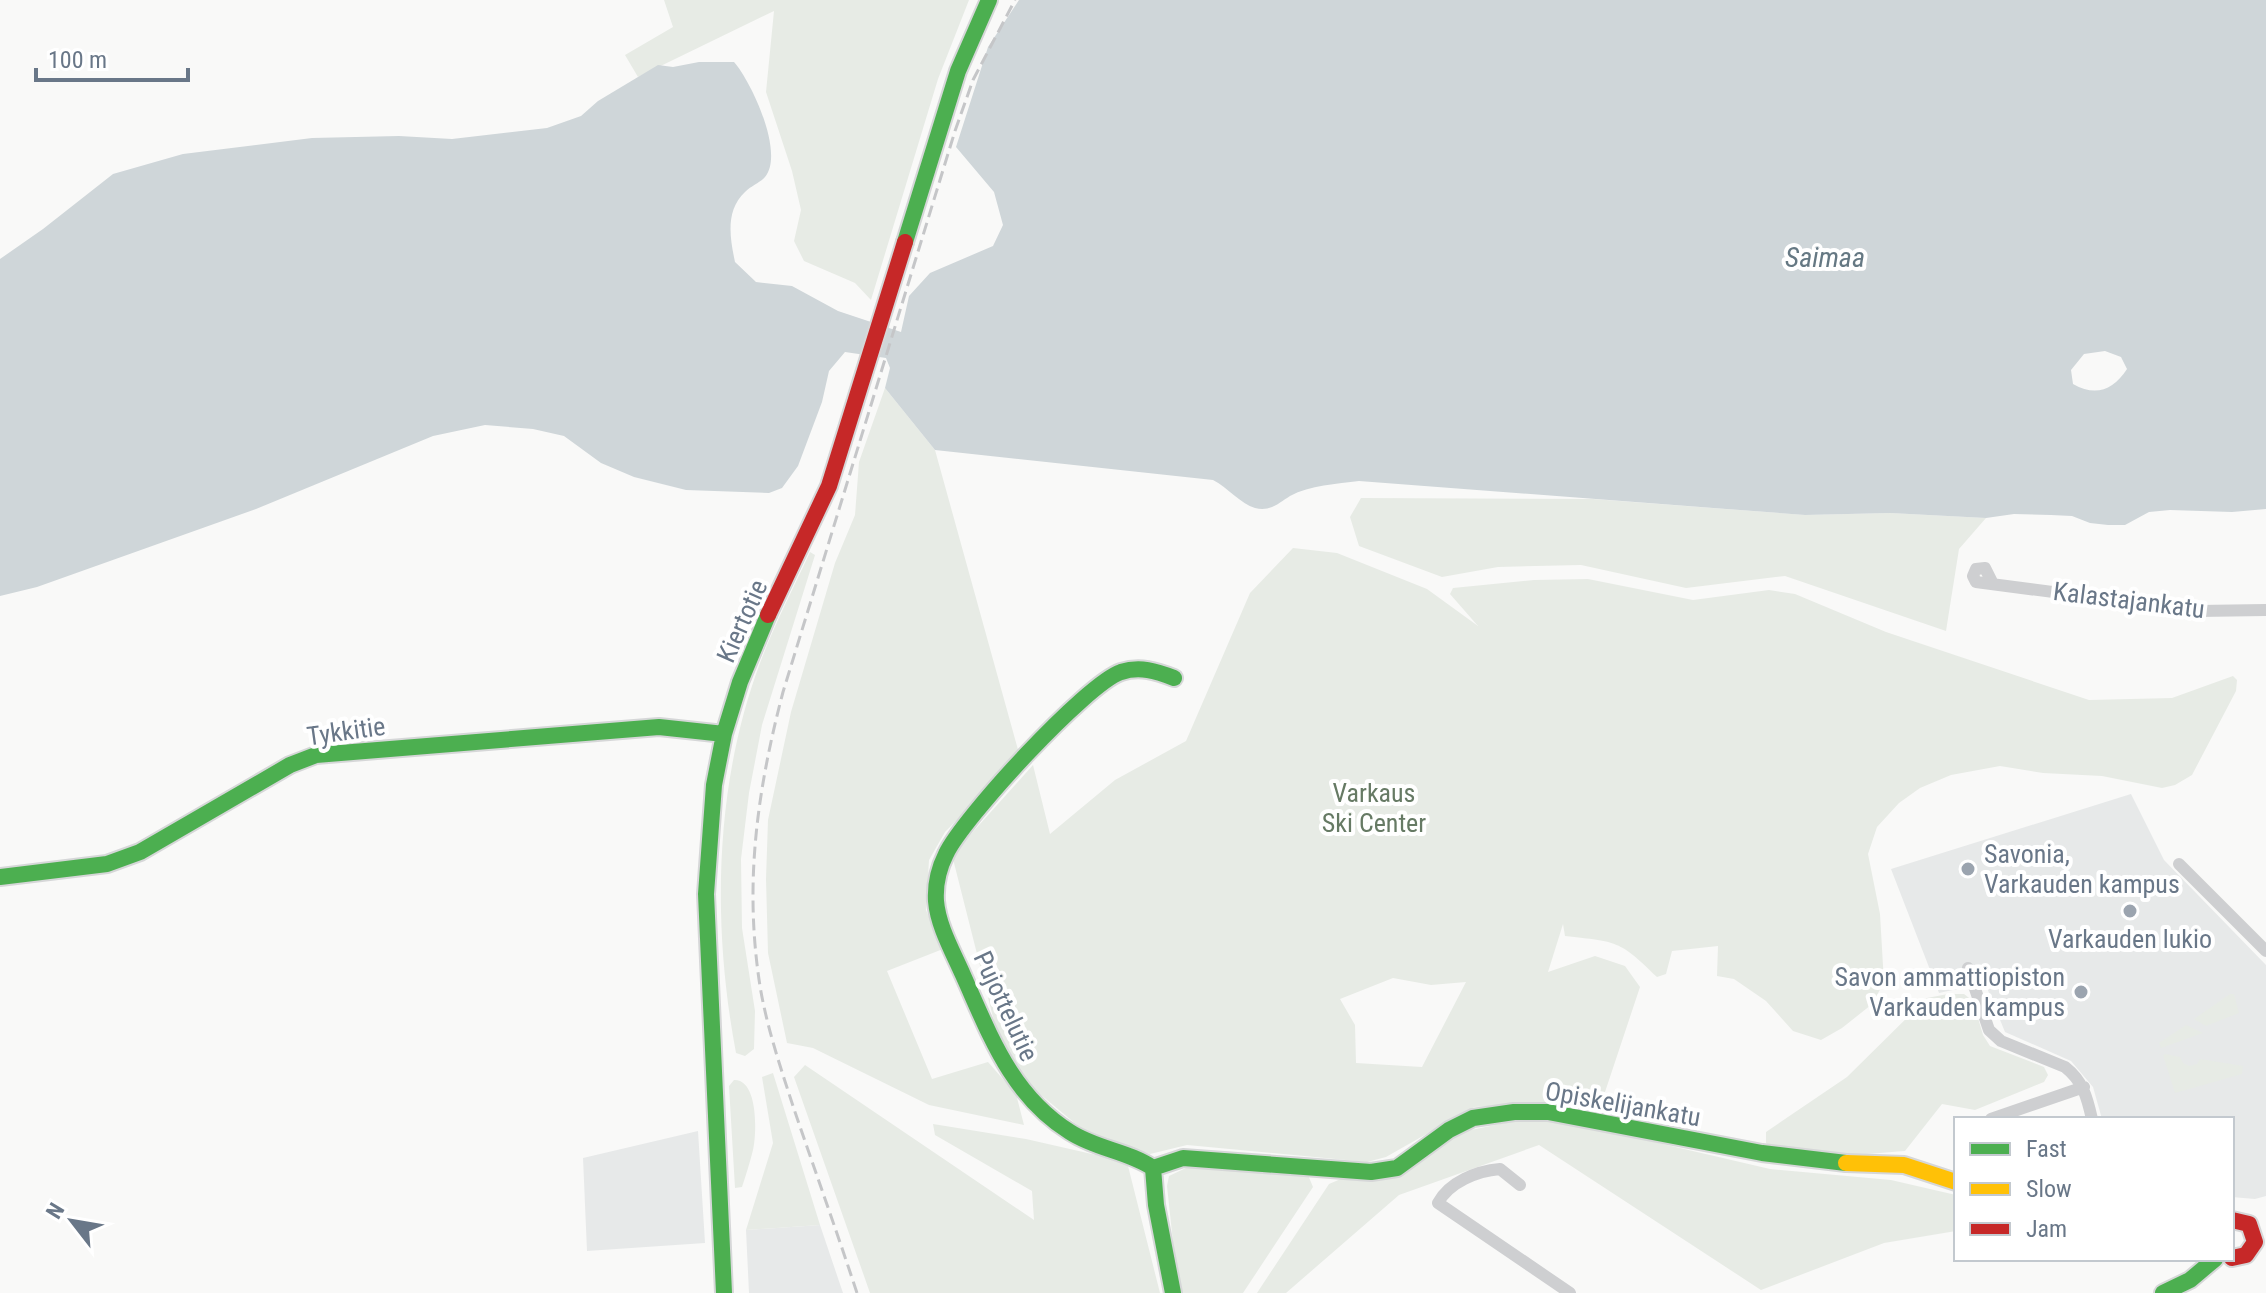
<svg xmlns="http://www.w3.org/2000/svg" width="2266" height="1293" font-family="'Roboto Condensed',sans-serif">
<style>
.built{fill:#e7e9e9}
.green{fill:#e7ebe5;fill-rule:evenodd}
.water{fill:#cfd6d9;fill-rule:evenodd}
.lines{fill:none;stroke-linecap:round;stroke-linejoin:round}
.fast-casing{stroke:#d6d7d8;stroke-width:20}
.slow-casing{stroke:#d6d7d8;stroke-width:20}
.jam-casing{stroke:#d6d7d8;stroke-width:20}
.street{stroke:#cecfd1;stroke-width:12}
.fast{stroke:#4caf50;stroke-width:16}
.slow{stroke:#ffc107;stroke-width:16}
.jam{stroke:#c62828;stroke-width:16}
.rail{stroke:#c5c6c8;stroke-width:3;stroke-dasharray:12 6;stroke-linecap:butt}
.poi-dot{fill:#9ba4af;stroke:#fff;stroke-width:3}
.labels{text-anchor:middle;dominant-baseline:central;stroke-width:8;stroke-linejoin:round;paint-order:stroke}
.street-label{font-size:26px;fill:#697788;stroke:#fff}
.park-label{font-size:26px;fill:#667a64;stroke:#fff}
.poi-label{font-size:26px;fill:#697788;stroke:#fff;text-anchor:start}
.water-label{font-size:28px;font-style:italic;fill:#657883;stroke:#fff}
</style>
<rect width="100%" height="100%" fill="#f9f9f8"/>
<path class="built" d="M2131 794 2164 860 2266 965V1196L2255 1199 2232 1197V1119H2102L2093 1087 2071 1061 2005 1032 1985 983 1939 993 1891 869Z
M698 1131 705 1243 587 1251 583 1158Z
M820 1225 843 1293H749L746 1230Z"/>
<path class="green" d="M664 0H969L938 79 871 300 855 283 804 261 794 241 801 210 792 171 766 92 774 11 638 77 625 55 673 27Z
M885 388 935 450 1020 757 945 832 929 860 926 910 943 949 887 971 932 1079 988 1062 1016 1094 1024 1125 929 1105 813 1048 787 1043 768 953 766 879 768 820 791 712 835 563 855 515 859 462Z
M1361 498 1593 499 1805 515 1890 513 1986 518 1959 549 1946 631 1785 576 1686 588 1581 565 1498 567 1442 577 1359 546 1350 517Z
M1293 548 1337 553 1427 589 1478 626 1450 594 1453 588 1534 580 1588 579 1693 600 1769 590 1795 594 1886 632 2089 700 2172 698 2233 676 2237 680 2236 691 2192 775 2175 785 2162 788 2102 776 2043 773 2000 766 1951 775 1920 788 1899 803 1877 827 1868 854 1880 914 1884 983 1871 1005 1842 1028 1821 1040 1793 1031 1766 1001 1734 979 1717 976 1718 946 1672 951 1666 974 1657 977C1619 940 1618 942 1565 936L1563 924 1548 972 1595 956 1625 966 1640 987 1601 1104 1534 1103 1474 1107 1386 1157 1367 1162 1187 1145 1150 1154 1083 1130 1023 1080 997 1033 952 855 1033 765 1050 834 1115 780 1186 741 1250 593ZM1393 978 1431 985 1466 982 1422 1067 1356 1063 1355 1025 1340 999Z
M810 552 815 555 762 725 749 793 741 859 742 928 755 1011 754 1049 745 1056 736 1053C712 926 714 786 760 663 774 625 793 589 810 552Z
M1948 994H1964L1973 1001 1983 1035 1990 1046 2044 1067 2048 1075 2044 1082 1975 1110 1942 1104 1905 1151C1870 1153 1794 1164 1766 1143V1132L1847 1077 1927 998Z
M2230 994H2234L2239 1013 2206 1026 2194 1019Z
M2186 1025 2203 1033 2161 1048 2159 1043Z
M2165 1054 2180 1057 2183 1063 2189 1066 2197 1064 2200 1059 2243 1066 2242 1074 2175 1093 2163 1055Z
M805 1065 1034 1220 1032 1191 935 1135 933 1124 1026 1139 1127 1162 1160 1293H870L794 1077Z
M773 1073 820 1225 746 1230 773 1143 762 1077Z
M734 1080C758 1079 757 1132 753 1150 750 1162 746 1175 742 1187L735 1188 729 1086Z
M1551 1118 1770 1169 1891 1180 1956 1195V1231L1884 1243 1761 1290 1539 1145 1399 1195 1286 1293H1257L1329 1184 1343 1178 1398 1174 1461 1132 1520 1120Z
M1188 1167 1308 1175 1313 1187 1243 1293H1182L1175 1261 1167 1186 1169 1176Z"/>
<path class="water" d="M1019 0H2266V509L2232 512 2170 510 2149 512 2125 525H2108L2090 523 2072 516 2051 515 2014 514 1986 518 1890 513 1805 515 1359 481C1337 484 1310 485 1290 496 1279 503 1270 512 1255 508 1241 504 1227 487 1213 480L935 450 885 388 890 368 886 358 845 352 829 371 822 402 798 466 782 488 769 493 686 490 634 477 601 463 564 436 533 429 485 425 433 436 256 509 37 587 0 596V259L43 229 113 174 183 154 312 138 399 136 452 139 547 128 581 116 598 101 658 65 673 67 699 62H734C751 81 785 153 765 177 760 183 751 186 745 192 725 211 730 238 735 262L756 282 792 286 838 311 901 332 909 296 930 273 993 246 1003 225 994 192 956 147 988 47ZM2105 351 2121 357 2127 369C2113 390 2096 397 2073 384L2071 370 2084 354Z"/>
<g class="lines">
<g class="fast-casing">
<path id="fast" d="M905 242 958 71 989 0
M0 877 107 864 140 852 290 765 316 755 659 727 724 734
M1153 1168 1183 1158 1371 1172 1397 1168 1449 1130 1473 1118 1514 1112H1548L1762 1153 1846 1163
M724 1293 706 894 714 785 724 734 740 682 768 615
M1173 1293 1156 1205 1153 1168C1128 1151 1096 1149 1070 1132 1011 1095 990 1035 963 975 953 952 938 926 936 901 935 885 939 868 946 854 963 818 1086 684 1121 672 1140 666 1156 671 1174 678
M2163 1293 2190 1280 2215 1259"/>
</g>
<g class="slow-casing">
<path id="slow" d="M1846 1163 1904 1165 1956 1182"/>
</g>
<g class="jam-casing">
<path id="jam" d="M768 615 829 486 905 242
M2232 1220 2249 1224 2255 1242 2246 1255 2232 1258"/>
</g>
<path class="street" d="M1993 584 1985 568 1976 569 1973 576 1976 582 2198 611 2266 610
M2179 864 2266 951
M1968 968 1989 1030 2001 1041 2065 1067C2083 1081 2087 1097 2092 1119
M1991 1119 2084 1087
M1520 1185 1500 1169C1477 1171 1449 1182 1438 1203L1570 1293"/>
<use href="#fast" class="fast"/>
<use href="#slow" class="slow"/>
<use href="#jam" class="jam"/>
<path class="rail" d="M857 1293C837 1232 815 1171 794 1109 781 1069 767 1028 760 986 744 884 757 791 783 692L955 131 973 80 1015 0"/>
</g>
<g class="poi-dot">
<circle cx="1968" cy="869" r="8"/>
<circle cx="2130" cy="911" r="8"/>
<circle cx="2081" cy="992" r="8"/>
</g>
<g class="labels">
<g class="street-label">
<text transform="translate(2129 600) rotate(7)">Kalastajankatu</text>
<text transform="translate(742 621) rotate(-66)">Kiertotie</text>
<text transform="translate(346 731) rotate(-8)">Tykkitie</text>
<text transform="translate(1006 1006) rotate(65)">Pujottelutie</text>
<text transform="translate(1623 1104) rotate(10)">Opiskelijankatu</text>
</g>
<g class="park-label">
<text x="1374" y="793">Varkaus<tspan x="1374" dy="30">Ski Center</tspan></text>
</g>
<g class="poi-label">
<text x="1984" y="854">Savonia,<tspan x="1984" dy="30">Varkauden kampus</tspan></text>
<text x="2130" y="939" text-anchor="middle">Varkauden lukio</text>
<text x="2065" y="977" text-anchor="end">Savon ammattiopiston<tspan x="2065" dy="30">Varkauden kampus</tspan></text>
</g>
<g class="water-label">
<text x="1825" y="257">Saimaa</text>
</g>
</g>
<rect x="1954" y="1117" width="280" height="144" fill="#ffffff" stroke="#c3c9cf" stroke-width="2"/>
<rect x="1970" y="1143" width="40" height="12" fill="#4caf50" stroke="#c3c9cf" stroke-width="2"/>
<text x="2026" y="1157" font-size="24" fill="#697788">Fast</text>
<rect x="1970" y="1183" width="40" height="12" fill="#ffc107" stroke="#c3c9cf" stroke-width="2"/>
<text x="2026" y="1197" font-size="24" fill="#697788">Slow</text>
<rect x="1970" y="1223" width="40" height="12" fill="#c62828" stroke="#c3c9cf" stroke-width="2"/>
<text x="2026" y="1237" font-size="24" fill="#697788">Jam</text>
<g transform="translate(72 1221) rotate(301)" stroke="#ffffff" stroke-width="6" paint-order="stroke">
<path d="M0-6L14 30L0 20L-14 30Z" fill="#697788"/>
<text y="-12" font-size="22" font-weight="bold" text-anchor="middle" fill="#697788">N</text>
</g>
<path d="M36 68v12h152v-12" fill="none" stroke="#697788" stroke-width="4"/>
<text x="48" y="68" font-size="24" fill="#697788" stroke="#ffffff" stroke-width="6" paint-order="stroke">100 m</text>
</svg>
